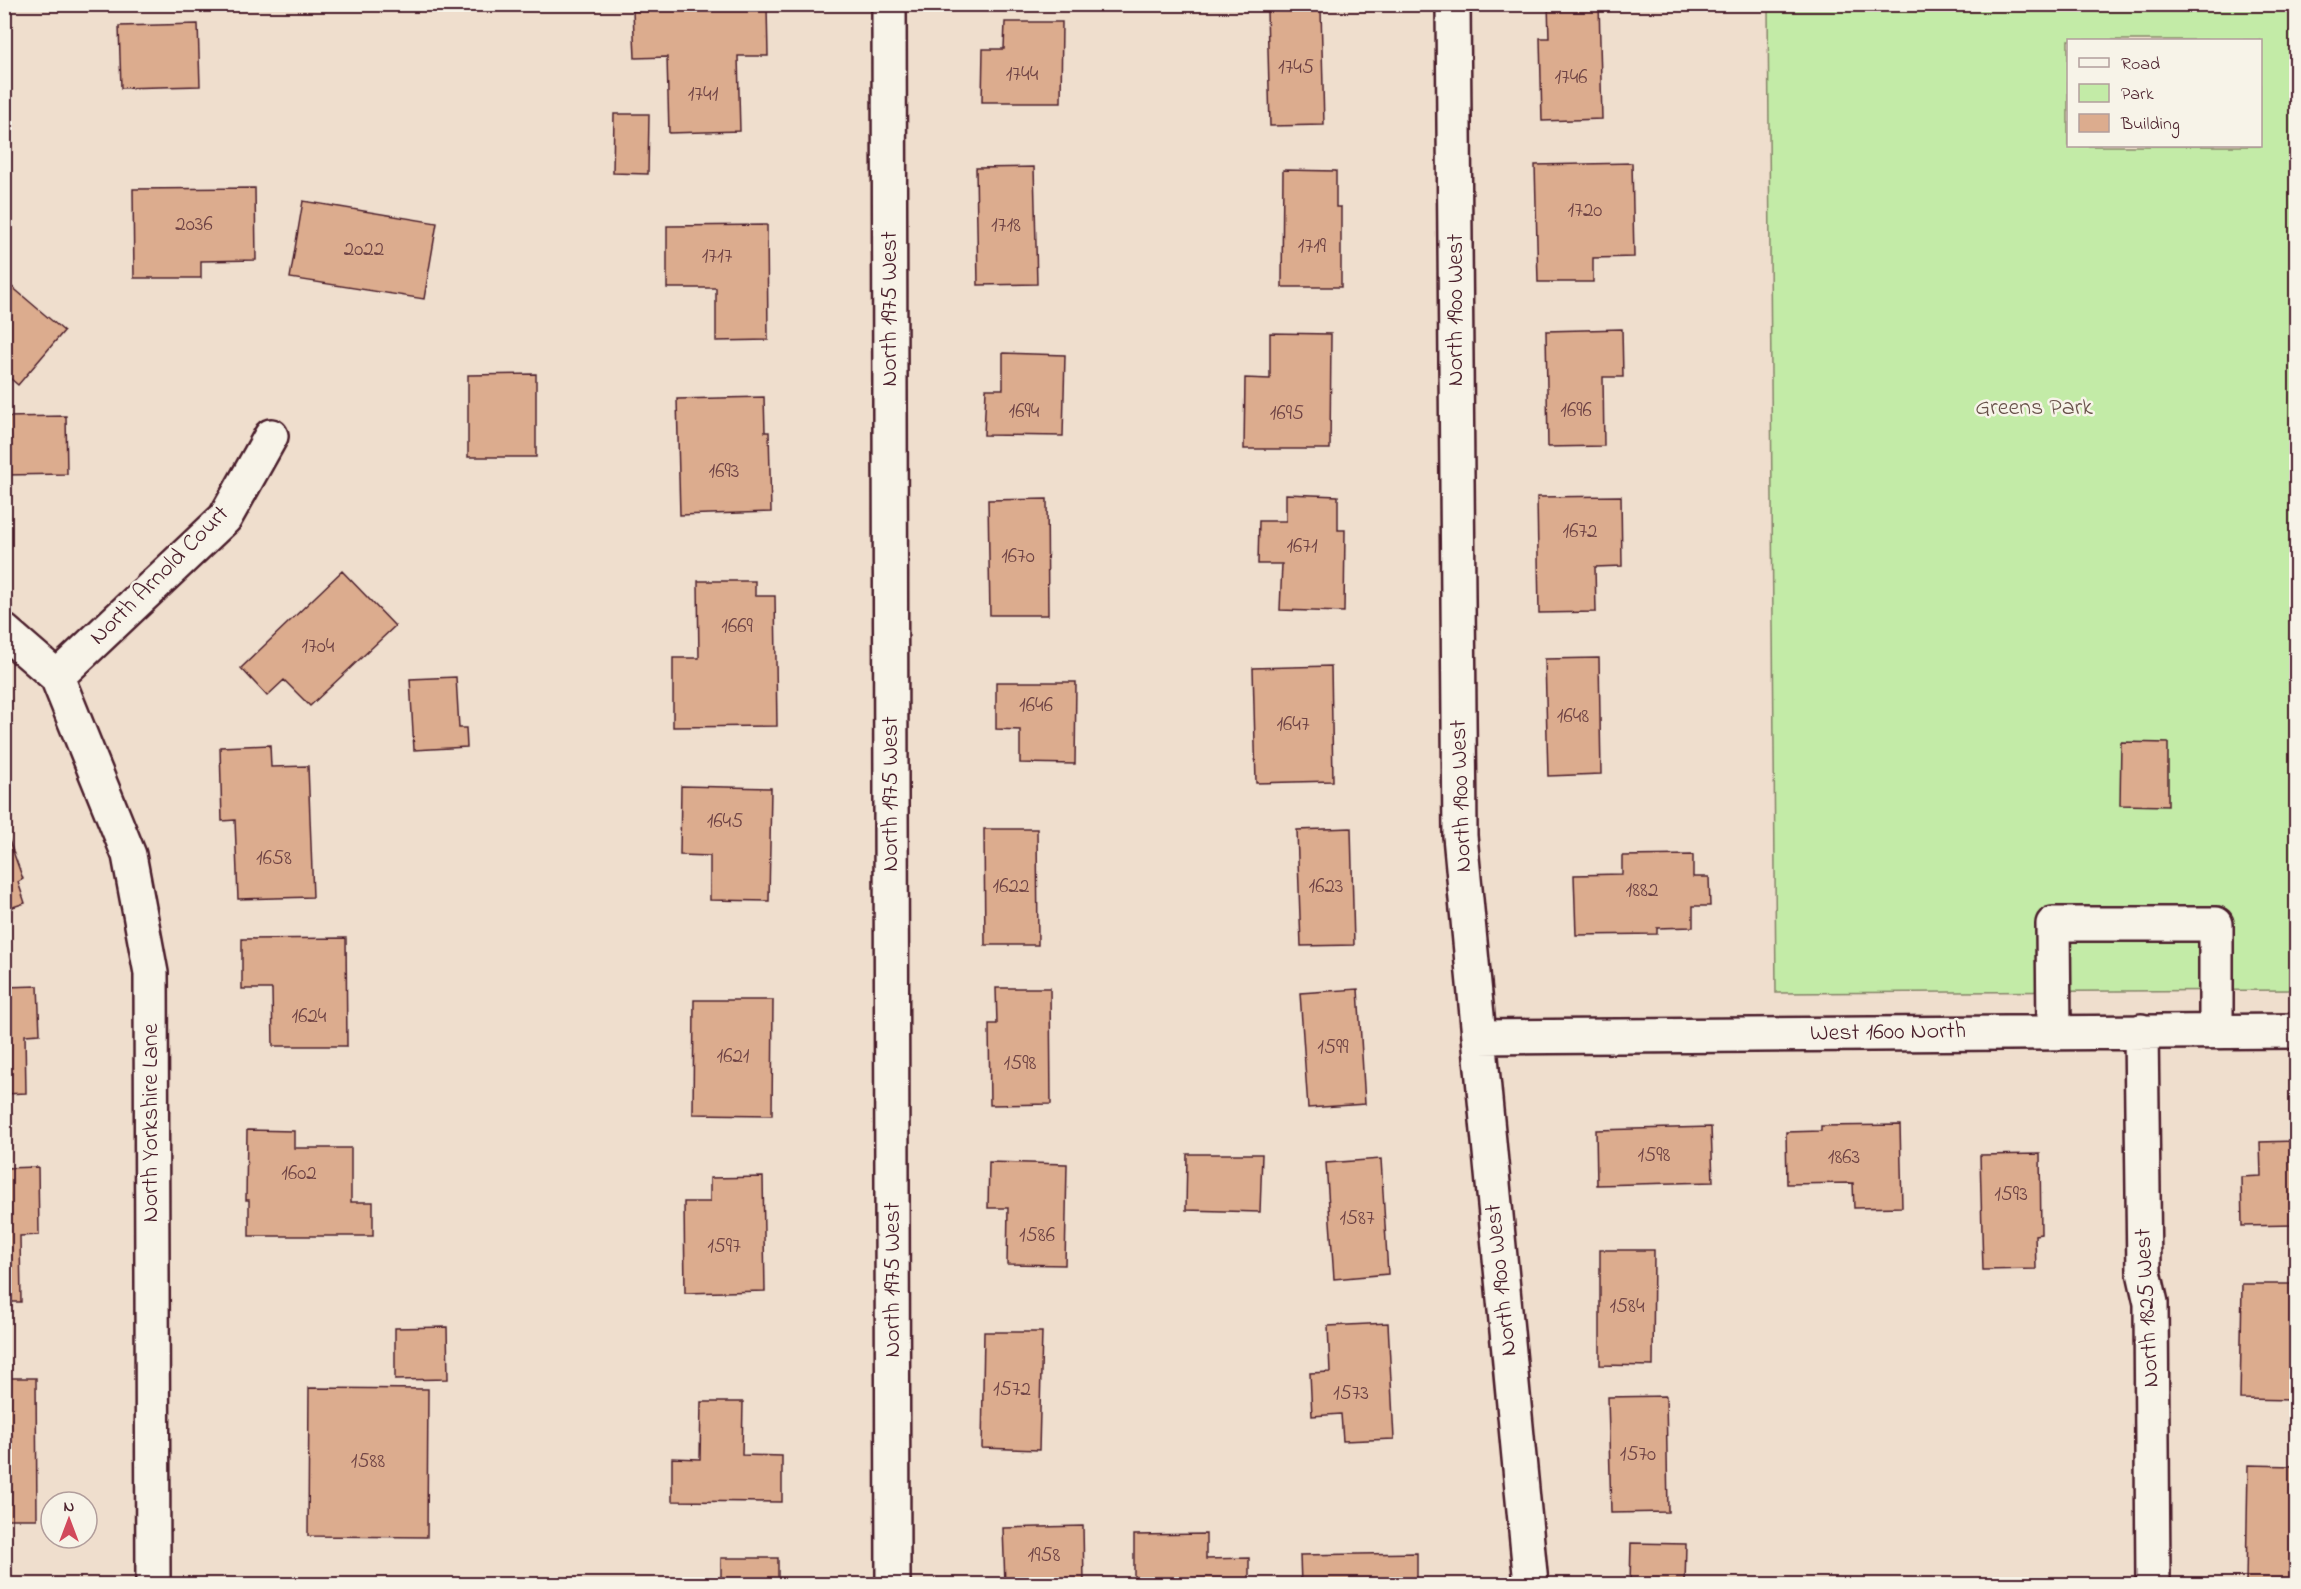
<svg xmlns="http://www.w3.org/2000/svg" width="2301" height="1589" font-family="'Indie Flower',sans-serif">
<style>
.green{fill:#c3eba7;stroke:#868569;stroke-width:1.5;fill-rule:evenodd}
.building{fill:#dcac8e;stroke:#4a1f2b;stroke-width:1.5}
.lines{fill:none;stroke-linecap:round;stroke-linejoin:round}
.minor-casing{stroke:#4a1f2b;stroke-width:38}
.minor{stroke:#f7f3e8;stroke-width:33}
.labels{text-anchor:middle;dominant-baseline:central;stroke-width:5;stroke-linejoin:round;paint-order:stroke}
.number-label{font-size:21px;fill:#6e4244}
.street-label{font-size:24px;fill:#4a1f2b;stroke:#f7f3e8}
.park-label{font-size:24px;fill:#68524a;stroke:#f7f3e8}
</style>
<rect width="100%" height="100%" fill="#efdecd"/>
<filter id="ink" filterUnits="userSpaceOnUse"><feTurbulence type="fractalNoise" baseFrequency=".0167" numOctaves="2"/><feDisplacementMap in="SourceGraphic" scale="12" xChannelSelector="R" yChannelSelector="G"/><feConvolveMatrix kernelMatrix="1 2 1 2 8 2 1 2 1" color-interpolation-filters="sRGB"/></filter>
<g filter="url(#ink)">
<path class="green" d="M1768 5H2296V990L1776 993ZM2068 40H2260V146H2068Z"/>
<path class="building" d="M1548 4H1599L1602 119 1542 121 1540 38H1549Z
M767 7 768 56H738L740 131 669 133 667 57 635 58 633 11Z
M1321 10 1324 125 1270 126 1267 11Z
M1005 22H1062L1061 102H982L983 49H1004Z
M198 24 200 86 121 88 119 26Z
M614 114H649L648 174 613 173Z
M1632 163 1634 257 1593 258V282H1538L1535 165Z
M1034 167 1037 284 978 285 976 168Z
M1283 170 1336 171V207H1341V287H1282Z
M255 188 256 260 201 261V278H134L133 189Z
M303 201 437 223 424 299 290 278Z
M767 225 768 340 716 341V288H667V226Z
M4 280 64 331 18 385 4 373Z
M1622 329 1623 377H1603L1604 446 1548 447 1546 331Z
M1270 333 1331 334 1330 449H1244L1245 378 1270 379Z
M1003 353 1065 355 1063 436 984 435 986 389H1003Z
M536 374V457H468V375Z
M764 397 765 432H769L771 512 680 515 677 399Z
M66 416 67 474 4 475V417Z
M1286 494 1338 496V530H1345L1344 612 1280 610 1282 564H1258L1259 521H1286Z
M1621 496 1622 566 1595 567 1596 612 1539 613 1537 497Z
M1047 499 1048 615H990L988 500Z
M342 571 395 626 310 706 284 680 267 696 241 668Z
M698 581H755V596H775L777 726 673 727V658H699Z
M1599 658 1601 774 1548 776 1545 659Z
M1331 666 1333 781 1256 783 1253 668Z
M456 677 459 728H466L467 747 414 750 410 679Z
M996 682H1076L1075 764 1020 763V730L996 729Z
M2121 742 2168 743V806L2120 805Z
M270 745 271 767 308 766 313 897 238 899 235 820 222 821 220 747Z
M681 786 771 788 769 901 710 900V856L680 855Z
M1351 828 1354 945 1301 946 1297 830Z
M984 829H1037L1038 945H985Z
M7 835 23 879 18 882 25 903 4 910V836Z
M1693 855V877H1709L1710 906H1693V927L1657 928V934L1576 935 1574 875 1622 874V856Z
M346 938 347 1046H273L272 989H242V939Z
M38 986 40 1034 25 1035 26 1093 4 1094V987Z
M996 988H1050L1051 1104 990 1105 989 1024H997Z
M1358 989 1365 1104 1308 1108 1300 993Z
M694 1000H773L772 1115 693 1114Z
M1900 1125 1902 1207 1854 1208 1853 1183 1787 1184 1786 1132 1821 1131V1126Z
M1711 1127 1713 1182 1597 1185 1596 1130Z
M247 1130 294 1131V1148H351V1202H373V1236H249V1200H246Z
M2296 1141V1225L2242 1226 2241 1177 2261 1176 2260 1142Z
M1187 1154H1262L1260 1212 1186 1210Z
M2040 1154 2041 1234 2035 1235 2036 1269 1983 1270 1980 1155Z
M1381 1159 1388 1274 1334 1279 1326 1163Z
M989 1162 1067 1164 1065 1265 1007 1264 1008 1208H988Z
M38 1167 39 1235 20 1236 21 1302H4V1168Z
M763 1177 765 1291 685 1293 684 1202H710V1178Z
M1600 1250H1654L1653 1366 1600 1365Z
M2242 1284H2296L2295 1400 2240 1399Z
M1388 1323 1394 1439 1343 1441 1341 1414 1312 1416 1310 1373 1330 1372 1328 1326Z
M447 1327 448 1379 395 1380V1328Z
M984 1332H1042L1039 1450 982 1448Z
M4 1378H36L37 1519H4Z
M309 1388 428 1389 427 1537 308 1536Z
M1666 1396 1668 1512 1611 1513 1608 1397Z
M701 1402H743L742 1455 782 1456V1502L672 1501V1458L700 1459Z
M2248 1465 2296 1466V1582H2246Z
M1083 1526 1084 1584H1005L1003 1528Z
M1206 1534V1559L1249 1558V1584H1134V1535Z
M1631 1543 1686 1544 1685 1584H1630Z
M1417 1553V1584H1301L1300 1555Z
M721 1558H778V1584H721Z"/>
<g class="lines">
<g class="minor-casing">
<path id="minor" d="M889 4 893 1584
M1453 4 1460 836 1531 1584
M4 631 57 677 129 855 151 973 153 1584
M57 677 225 518 271 436
M2054 1031 2053 924H2216V1031
M2141 1031 2144 1272 2151 1303 2153 1584
M1479 1037 2296 1031"/>
</g>
<use href="#minor" class="minor"/>
</g>
</g>
<g class="labels">
<g class="number-label">
<text x="1296" y="68">1745</text>
<text x="1022" y="75">1744</text>
<text x="1571" y="78">1746</text>
<text x="703" y="95">1741</text>
<text x="1585" y="211">1720</text>
<text x="194" y="225">2036</text>
<text x="1006" y="226">1718</text>
<text x="1312" y="247">1719</text>
<text x="364" y="250">2022</text>
<text x="717" y="257">1717</text>
<text x="1576" y="411">1696</text>
<text x="1024" y="412">1694</text>
<text x="1287" y="414">1695</text>
<text x="724" y="472">1693</text>
<text x="1580" y="532">1672</text>
<text x="1302" y="547">1671</text>
<text x="1018" y="557">1670</text>
<text x="737" y="627">1669</text>
<text x="318" y="647">1704</text>
<text x="1036" y="706">1646</text>
<text x="1573" y="717">1648</text>
<text x="1293" y="725">1647</text>
<text x="725" y="822">1645</text>
<text x="274" y="859">1658</text>
<text x="1011" y="887">1622</text>
<text x="1326" y="887">1623</text>
<text x="1642" y="891">1882</text>
<text x="309" y="1017">1624</text>
<text x="1333" y="1048">1599</text>
<text x="733" y="1057">1621</text>
<text x="1020" y="1064">1598</text>
<text x="1654" y="1156">1598</text>
<text x="1844" y="1158">1863</text>
<text x="299" y="1174">1602</text>
<text x="2011" y="1195">1593</text>
<text x="1357" y="1219">1587</text>
<text x="1037" y="1236">1586</text>
<text x="724" y="1247">1597</text>
<text x="1627" y="1307">1584</text>
<text x="1012" y="1390">1572</text>
<text x="1351" y="1394">1573</text>
<text x="1638" y="1455">1570</text>
<text x="368" y="1462">1588</text>
<text x="1044" y="1556">1958</text>
</g>
<g class="street-label">
<text transform="translate(890 309) rotate(-90)">North 1975 West</text>
<text transform="translate(1456 310) rotate(-90)">North 1900 West</text>
<text transform="translate(160 576) rotate(-45)">North Arnold Court</text>
<text transform="translate(891 794) rotate(-90)">North 1975 West</text>
<text transform="translate(1462 796) rotate(-92)">North 1900 West</text>
<text transform="translate(1888 1033) rotate(-1)">West 1600 North</text>
<text transform="translate(151 1123) rotate(-90)">North Yorkshire Lane</text>
<text transform="translate(893 1280) rotate(-90)">North 1975 West</text>
<text transform="translate(1502 1280) rotate(-96)">North 1900 West</text>
<text transform="translate(2148 1308) rotate(-93)">North 1825 West</text>
</g>
<g class="park-label">
<text x="2034" y="408">Greens Park</text>
</g>
</g>
<rect width="2301" height="1589" fill="none" stroke="#f7f3e8" stroke-width="24"/>
<rect x="12" y="12" width="2277" height="1565" fill="none" stroke="#4a1f2b" stroke-width="2" filter="url(#ink)"/>
<rect x="2067" y="39" width="195" height="108" fill="#f7f3e8" stroke="#b29e9c" stroke-width="1.5"/>
<rect x="2079" y="58" width="30" height="9" fill="#f7f3e8" stroke="#b29e9c" stroke-width="1.5"/>
<text x="2121" y="69" font-size="18" fill="#4a1f2b">Road</text>
<rect x="2079" y="84" width="30" height="18" fill="#c3eba7" stroke="#b29e9c" stroke-width="1.5"/>
<text x="2121" y="99" font-size="18" fill="#4a1f2b">Park</text>
<rect x="2079" y="114" width="30" height="18" fill="#dcac8e" stroke="#b29e9c" stroke-width="1.5"/>
<text x="2121" y="129" font-size="18" fill="#4a1f2b">Building</text>
<g transform="translate(69 1520)"><circle r="28" fill="#f7f3e8" stroke="#b29e9c" stroke-width="1.5"/>
<path d="M0-4.5L10 22L0 15L-10 22Z" fill="#d1495b"/>
<text y="-9" font-size="16" font-weight="bold" text-anchor="middle" fill="#4a1f2b">N</text>
</g>
</svg>
